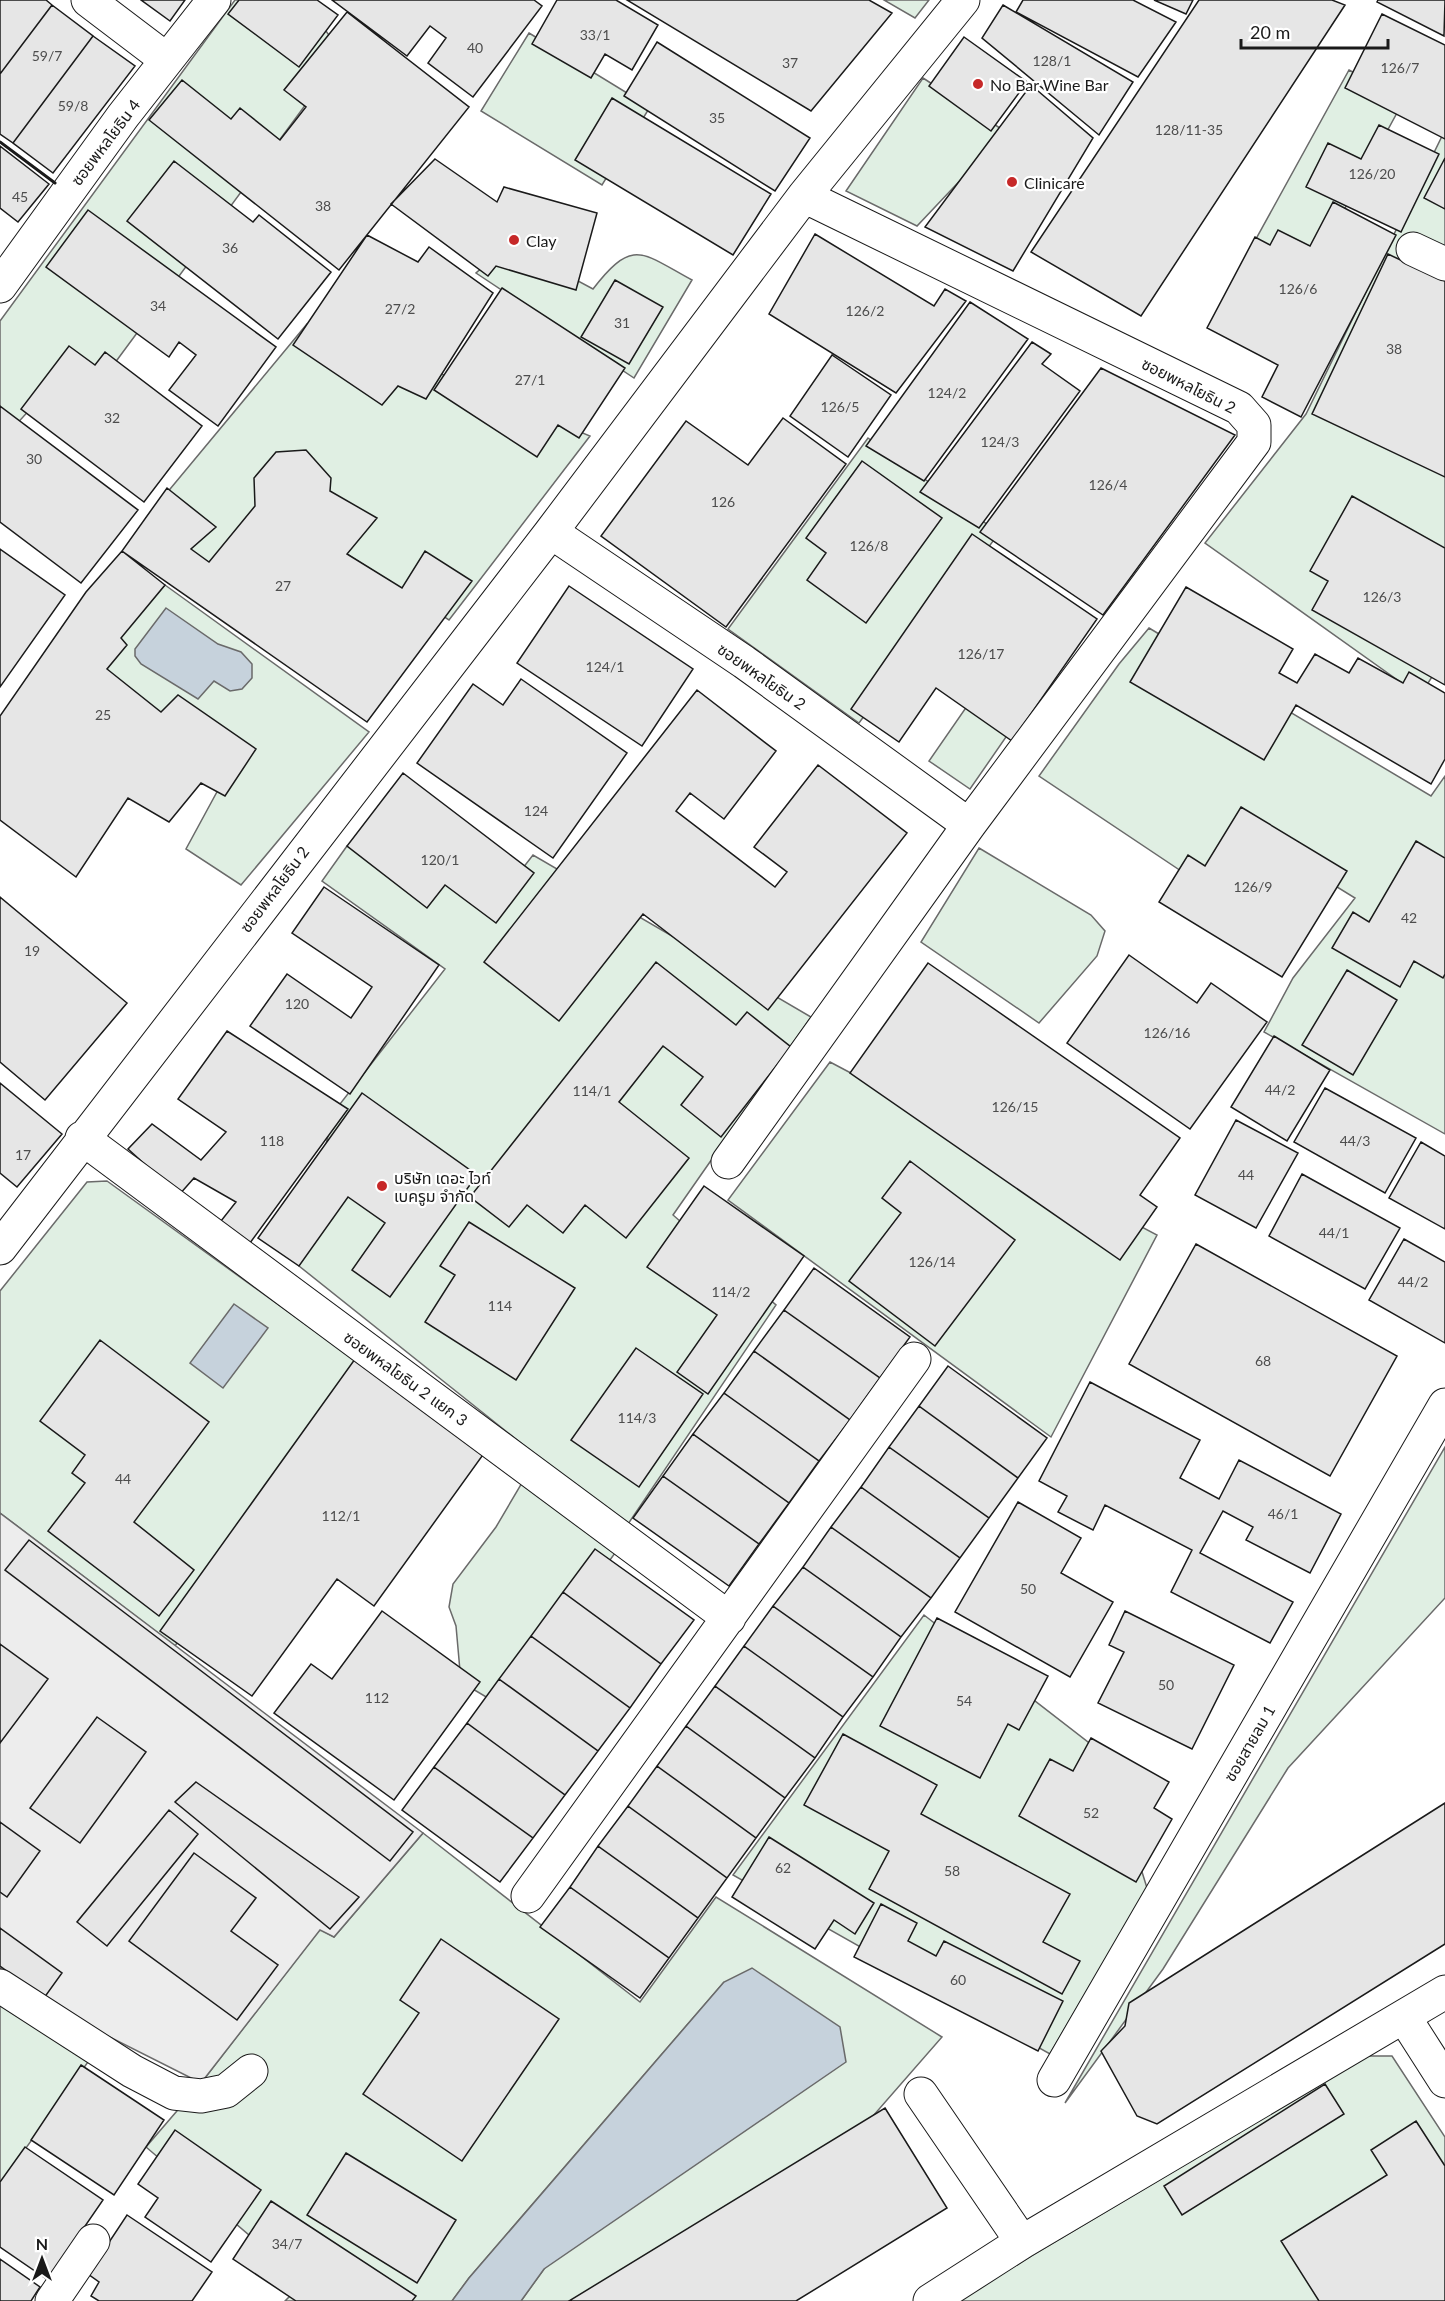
<svg xmlns="http://www.w3.org/2000/svg" width="1445" height="2301" font-family="Lato,'Noto Sans Thai',sans-serif">
<style>
.green{fill:#e0efe3;stroke:#6a6a6a;stroke-width:1.5}
.parking{fill:#ededed;stroke:#6a6a6a;stroke-width:1.5}
.water{fill:#c6d2dc;stroke:#6a6a6a;stroke-width:1.5}
.building{fill:#e6e6e6;stroke:#1a1a1a;stroke-width:1.5}
.lines{fill:none;stroke-linecap:round;stroke-linejoin:round}
.minor-casing{stroke:#1a1a1a;stroke-width:35}
.minor{stroke:#fff;stroke-width:33}
.wall{stroke:#1a1a1a;stroke-width:3}
.poi-dot{fill:#c62828;stroke:#fff;stroke-width:2}
.labels{text-anchor:middle;dominant-baseline:central;stroke-width:4.5;stroke-linejoin:round;paint-order:stroke}
.number-label{font-size:14px;fill:#4d4d4d}
.poi-label{font-size:16px;fill:#1a1a1a;stroke:#fff;text-anchor:start}
.street-label{font-size:16px;fill:#1a1a1a;stroke:#fff}
</style>
<rect width="100%" height="100%" fill="#fff"/>
<path class="green" d="M235 0H303L343 54 103 379 70 366 0 442V321Z
M884 0H929L915 18Z
M529 33 650 107 602 185 481 111Z
M1349 70 1404 100 1307 278 1251 248Z
M923 78 1006 132 917 226 846 191Z
M1445 130V656L1420 696 1205 543 1306 414Z
M509 244 593 289C633 237 642 253 692 280L634 378 476 273Z
M307 324 427 368 590 436 449 620 347 554 216 575 146 518Z
M868 438 999 533 859 723 728 629Z
M165 585 369 732 241 885 186 849 231 766 91 666Z
M1149 628 1431 796 1445 776V1134L1264 1032 1293 978 1355 898 1243 829 1208 889 1039 776 1119 664Z
M974 696 1015 724 970 789 929 761Z
M403 832 498 900 533 855 811 1017 673 1215 776 1305 626 1527 299 1266 333 1113 445 969 322 881 347 846Z
M979 848 1091 915 1105 931 1097 956 1039 1023 921 942Z
M830 1062 1157 1235 1051 1437 728 1200Z
M107 1181 366 1368 175 1646 0 1513V1291L87 1182Z
M1445 1447V1598L1288 1768 1163 1969 1065 2103Z
M523 1481 618 1549 503 1707 461 1682 456 1626 449 1607 453 1584 496 1527Z
M924 1615 1106 1756 1147 1888 1050 2054 733 1875Z
M423 1833 640 2002 716 1897 942 2037 770 2234 695 2301H521L544 2269 724 1982 469 2278 452 2301H285L304 2282 146 2147 201 2083 320 1929 334 1937Z
M0 2002 88 2062 0 2184Z
M1367 2056H1392L1445 2137V2301H956Z"/>
<path class="parking" d="M0 1513 423 1833 334 1937 320 1930 201 2083 64 2014 0 1968Z"/>
<path class="water" d="M166 608 218 644 241 652 252 664V678L242 689 230 691 214 681 198 699 141 664 135 656V649Z
M234 1304 268 1328 223 1388 190 1363Z
M752 1968 840 2027 846 2062 544 2269 521 2301H452L469 2278 724 1982Z"/>
<path class="building" d="M0 0H46L52 5 0 74Z
M141 0H185L170 21Z
M239 0H317L338 15 299 67 228 14Z
M332 0H534L542 6 473 97 428 63 446 38 430 26 407 56Z
M557 0H616L658 25 632 70 605 54 591 78 532 44Z
M627 0H869L892 13 811 111Z
M1023 0H1133L1176 22 1138 77 1016 12Z
M1154 0H1193L1186 14Z
M1199 0H1332L1345 5 1141 316 1031 252Z
M1378 0H1445L1444 36 1377 2Z
M52 5 93 36 13 143 0 134V74Z
M1003 5 1133 82 1099 135 982 38Z
M347 12 469 107 339 270 149 120 182 80 231 119 240 108 280 140 306 107 284 90Z
M1382 14 1445 45V139L1345 88Z
M93 36 135 66 53 173 13 143Z
M964 37 1027 82 991 131 929 86Z
M657 42 810 138 775 191 624 96Z
M1031 85 1093 138 1013 271 925 227Z
M612 98 771 194 733 255 575 160Z
M1379 125 1439 154 1401 232 1306 187 1328 143 1361 159Z
M0 146 49 184 18 222 0 208Z
M1445 158V209L1424 198Z
M435 159 497 202 504 187 597 213 576 290 496 266 488 276 391 204Z
M174 161 253 222 259 215 331 272 278 339 127 221Z
M1333 202 1396 235 1301 417 1262 397 1278 365 1207 328 1255 237 1270 245 1278 230 1310 246Z
M88 210 276 347 218 426 169 390 196 355 179 342 169 357 46 267Z
M815 234 934 306 945 289 966 301 896 393 769 314Z
M367 235 418 262 429 247 493 293 426 399 398 386 382 405 293 345Z
M1388 254 1445 281V477L1312 414Z
M615 280 663 307 629 364 581 337Z
M502 288 625 368 579 438 558 425 537 457 434 390Z
M970 302 1028 339 924 481 866 446Z
M1032 342 1051 354 1042 364 1080 391 979 528 920 492Z
M69 346 95 365 105 352 202 426 144 502 21 409Z
M832 355 891 395 848 457 790 416Z
M1101 368 1235 435 1103 615 980 532Z
M0 406 138 510 81 583 0 522Z
M783 418 846 464 726 627 601 536 686 421 748 465Z
M306 450 331 478 330 491 377 518 347 554 402 588 425 551 472 581 367 722 122 551 167 488 216 527 191 549 209 562 255 506 254 478 276 452Z
M862 461 942 518 866 623 807 580 826 553 806 538Z
M1352 496 1445 548V685L1312 610 1328 581 1310 571Z
M972 534 1097 619 1012 741 936 688 899 742 851 709Z
M0 549 65 595 0 687Z
M122 551 165 585 121 638 127 645 107 669 161 712 178 695 256 749 225 796 201 783 169 822 128 798 76 877 0 820V716L86 592Z
M569 586 693 669 642 746 517 663Z
M1186 587 1293 649 1279 673 1297 683 1315 654 1349 673 1358 658 1403 683 1409 672 1445 693V759L1431 784 1296 705 1264 760 1130 682Z
M521 679 627 753 553 858 417 763 473 684 503 705Z
M697 690 776 751 724 819 690 793 676 811 775 887 787 872 754 847 818 765 907 833 768 1010 643 914 559 1021 484 962Z
M403 773 534 873 496 923 445 885 427 908 347 846Z
M1241 807 1347 871 1282 977 1159 902 1188 855 1205 866Z
M1416 841 1445 858V974L1443 978 1414 961 1400 987 1332 948 1353 912 1369 922Z
M324 887 439 965 350 1094 250 1026 287 974 351 1018 372 987 292 933Z
M0 897 127 1003 45 1100 0 1062Z
M1129 955 1197 1003 1211 983 1267 1022 1190 1129 1067 1043Z
M656 962 736 1025 747 1012 791 1047 721 1137 681 1105 703 1077 663 1046 619 1102 689 1158 626 1238 585 1205 563 1233 527 1205 509 1227 470 1197Z
M928 963 1180 1138 1140 1195 1157 1207 1120 1260 850 1073Z
M1347 970 1397 1000 1353 1075 1302 1045Z
M227 1031 348 1109 247 1247 217 1226 236 1202 194 1178 179 1195 128 1149 152 1124 201 1160 226 1132 178 1099Z
M1274 1036 1330 1070 1287 1141 1231 1107Z
M0 1083 62 1134 17 1187 0 1173Z
M1325 1088 1416 1138 1385 1193 1294 1142Z
M362 1093 477 1175 390 1297 352 1270 385 1223 348 1197 299 1266 258 1238Z
M1236 1120 1298 1153 1256 1228 1195 1195Z
M1421 1142 1445 1156V1229L1389 1198Z
M910 1161 1015 1240 935 1346 849 1281 901 1213 882 1198Z
M1302 1174 1400 1228 1365 1289 1269 1236Z
M704 1186 804 1256 708 1394 677 1372 717 1315 647 1267Z
M469 1222 575 1288 516 1380 425 1322 455 1275 440 1266Z
M1404 1239 1445 1262V1343L1369 1300Z
M1196 1244 1397 1356 1330 1476 1129 1364Z
M814 1268 910 1337 880 1378 784 1310Z
M784 1310 880 1378 850 1420 754 1351Z
M100 1340 209 1422 134 1522 194 1570 159 1616 48 1531 85 1483 72 1473 85 1455 40 1421Z
M636 1348 703 1394 639 1487 571 1440Z
M754 1351 850 1420 819 1461 724 1393Z
M355 1359 485 1452 374 1606 337 1579 252 1696 160 1631Z
M948 1366 1047 1438 1018 1478 919 1406Z
M1090 1382 1200 1440 1180 1478 1219 1499 1239 1460 1341 1514 1310 1573 1246 1540 1253 1527 1223 1511 1200 1553 1293 1602 1270 1643 1171 1592 1192 1550 1105 1505 1093 1530 1058 1512 1067 1496 1039 1481Z
M724 1393 819 1461 789 1503 693 1434Z
M919 1406 1018 1478 989 1518 889 1447Z
M693 1434 789 1503 759 1544 663 1476Z
M889 1447 989 1518 960 1558 861 1487Z
M663 1476 759 1544 729 1586 633 1518Z
M861 1487 960 1558 931 1598 831 1527Z
M1018 1502 1081 1538 1061 1573 1113 1602 1070 1677 955 1612Z
M831 1527 931 1598 901 1637 803 1567Z
M29 1540 413 1832 390 1861 5 1570Z
M595 1549 694 1620 661 1664 563 1592Z
M803 1567 901 1637 873 1677 773 1606Z
M563 1592 661 1664 630 1708 531 1636Z
M773 1606 873 1677 843 1717 744 1646Z
M382 1611 480 1682 394 1800 274 1713 311 1664 332 1679Z
M1125 1611 1234 1665 1192 1749 1098 1703 1124 1652 1109 1645Z
M937 1618 1048 1676 1019 1730 1008 1724 980 1778 880 1726Z
M531 1636 630 1708 598 1751 499 1679Z
M0 1644 48 1679 0 1743Z
M744 1646 843 1717 815 1758 715 1686Z
M499 1679 598 1751 565 1795 467 1723Z
M715 1686 815 1758 785 1798 686 1726Z
M97 1717 146 1752 80 1843 30 1808Z
M467 1723 565 1795 533 1838 434 1767Z
M686 1726 785 1798 756 1838 657 1766Z
M843 1734 937 1785 921 1814 1070 1894 1043 1942 1080 1961 1062 1994 869 1889 889 1851 804 1805Z
M1091 1738 1169 1782 1154 1808 1172 1819 1136 1882 1019 1816 1050 1759 1073 1771Z
M657 1766 756 1838 727 1878 628 1806Z
M434 1767 533 1838 500 1882 402 1810Z
M196 1782 359 1897 330 1929 175 1802Z
M1445 1803V1944L1157 2124 1137 2116 1101 2051 1125 2026 1129 2003Z
M628 1806 727 1878 698 1918 598 1846Z
M169 1810 198 1834 107 1946 77 1922Z
M0 1822 40 1851 7 1897 0 1892Z
M769 1837 874 1903 855 1934 834 1920 815 1949 732 1897Z
M598 1846 698 1918 669 1958 570 1887Z
M194 1853 256 1898 231 1931 278 1965 237 2020 129 1941Z
M570 1887 669 1958 640 1998 540 1927Z
M881 1904 917 1923 908 1941 936 1956 944 1941 1063 2001 1038 2051 854 1957Z
M0 1928 62 1973 44 1998 0 1966Z
M441 1939 559 2019 462 2161 363 2094 419 2013 400 2000Z
M81 2065 164 2120 114 2195 31 2140Z
M1325 2084 1344 2114 1182 2215 1164 2186Z
M885 2108 947 2208 796 2301H569Z
M1416 2121 1445 2166V2301H1319L1281 2241 1387 2175 1371 2150Z
M175 2130 261 2190 211 2262 145 2217 158 2198 138 2184Z
M25 2147 103 2200 48 2280 0 2247V2182Z
M346 2153 456 2220 417 2283 307 2215Z
M271 2201 416 2296 412 2301H296L233 2259Z
M127 2215 212 2272 192 2301H99L91 2296 99 2282 88 2274Z
M0 2259 40 2287 31 2301H0Z"/>
<g class="lines">
<g class="minor-casing">
<path id="minor" d="M88 0 167 60
M1413 249 1445 264
M0 286 123 116 214 0
M551 532 744 662 969 825
M82 1138 729 1618
M728 1162 969 825 1254 442V425L1239 408 804 196
M0 1248 551 532 804 196 963 0
M528 1896 914 1359
M0 1986 132 2071 174 2093 201 2096 226 2091 251 2071
M1404 2017 1445 2081
M1054 2080 1445 1405
M921 2094 1022 2242
M52 2301 93 2241
M930 2301 1022 2242 1445 1992"/>
</g>
<use href="#minor" class="minor"/>
<path class="wall" d="M0 142 55 183"/>
</g>
<g class="poi-dot">
<circle cx="978" cy="84" r="6"/>
<circle cx="1012" cy="182" r="6"/>
<circle cx="514" cy="240" r="6"/>
<circle cx="382" cy="1186" r="6"/>
</g>
<g class="labels">
<g class="number-label">
<text x="595" y="34">33/1</text>
<text x="475" y="47">40</text>
<text x="47" y="55">59/7</text>
<text x="1052" y="60">128/1</text>
<text x="790" y="62">37</text>
<text x="1400" y="67">126/7</text>
<text x="73" y="105">59/8</text>
<text x="717" y="117">35</text>
<text x="1189" y="129">128/11-35</text>
<text x="1372" y="173">126/20</text>
<text x="20" y="196">45</text>
<text x="323" y="205">38</text>
<text x="230" y="247">36</text>
<text x="1298" y="288">126/6</text>
<text x="158" y="305">34</text>
<text x="400" y="308">27/2</text>
<text x="865" y="310">126/2</text>
<text x="622" y="322">31</text>
<text x="1394" y="348">38</text>
<text x="530" y="379">27/1</text>
<text x="947" y="392">124/2</text>
<text x="840" y="406">126/5</text>
<text x="112" y="417">32</text>
<text x="1000" y="441">124/3</text>
<text x="34" y="458">30</text>
<text x="1108" y="484">126/4</text>
<text x="723" y="501">126</text>
<text x="869" y="545">126/8</text>
<text x="283" y="585">27</text>
<text x="1382" y="596">126/3</text>
<text x="981" y="653">126/17</text>
<text x="605" y="666">124/1</text>
<text x="103" y="714">25</text>
<text x="536" y="810">124</text>
<text x="440" y="859">120/1</text>
<text x="1253" y="886">126/9</text>
<text x="1409" y="917">42</text>
<text x="32" y="950">19</text>
<text x="297" y="1003">120</text>
<text x="1167" y="1032">126/16</text>
<text x="1280" y="1089">44/2</text>
<text x="592" y="1090">114/1</text>
<text x="1015" y="1106">126/15</text>
<text x="272" y="1140">118</text>
<text x="1355" y="1140">44/3</text>
<text x="23" y="1154">17</text>
<text x="1246" y="1174">44</text>
<text x="1334" y="1232">44/1</text>
<text x="932" y="1261">126/14</text>
<text x="1413" y="1281">44/2</text>
<text x="731" y="1291">114/2</text>
<text x="500" y="1305">114</text>
<text x="1263" y="1360">68</text>
<text x="637" y="1417">114/3</text>
<text x="123" y="1478">44</text>
<text x="1283" y="1513">46/1</text>
<text x="341" y="1515">112/1</text>
<text x="1028" y="1588">50</text>
<text x="1166" y="1684">50</text>
<text x="377" y="1697">112</text>
<text x="964" y="1700">54</text>
<text x="1091" y="1812">52</text>
<text x="783" y="1867">62</text>
<text x="952" y="1870">58</text>
<text x="958" y="1979">60</text>
<text x="287" y="2243">34/7</text>
</g>
<g class="poi-label">
<text x="990" y="84">No Bar Wine Bar</text>
<text x="1024" y="182">Clinicare</text>
<text x="526" y="240">Clay</text>
<text x="394" y="1177">บริษัท เดอะ ไวท์<tspan x="394" dy="18">เบครูม จำกัด</tspan></text>
</g>
<g class="street-label">
<text transform="translate(105 142) rotate(-53)">ซอยพหลโยธิน 4</text>
<text transform="translate(1189 385) rotate(27)">ซอยพหลโยธิน 2</text>
<text transform="translate(762 676) rotate(35)">ซอยพหลโยธิน 2</text>
<text transform="translate(274 889) rotate(-53)">ซอยพหลโยธิน 2</text>
<text transform="translate(406 1378) rotate(36)">ซอยพหลโยธิน 2 แยก 3</text>
<text transform="translate(1249 1743) rotate(-60)">ซอยสายลม 1</text>
</g>
</g>
<g transform="translate(42 2259)" stroke="#ffffff" stroke-width="4.5" paint-order="stroke">
<path d="M0-4.5L10 22L0 15L-10 22Z" fill="#1a1a1a"/>
<text y="-9" font-size="16" font-weight="bold" text-anchor="middle" fill="#1a1a1a">N</text>
</g>
<path d="M1241 39v9h147v-9" fill="none" stroke="#1a1a1a" stroke-width="3"/>
<text x="1250" y="39" font-size="18" fill="#1a1a1a" stroke="#ffffff" stroke-width="4.5" paint-order="stroke">20 m</text>
</svg>
